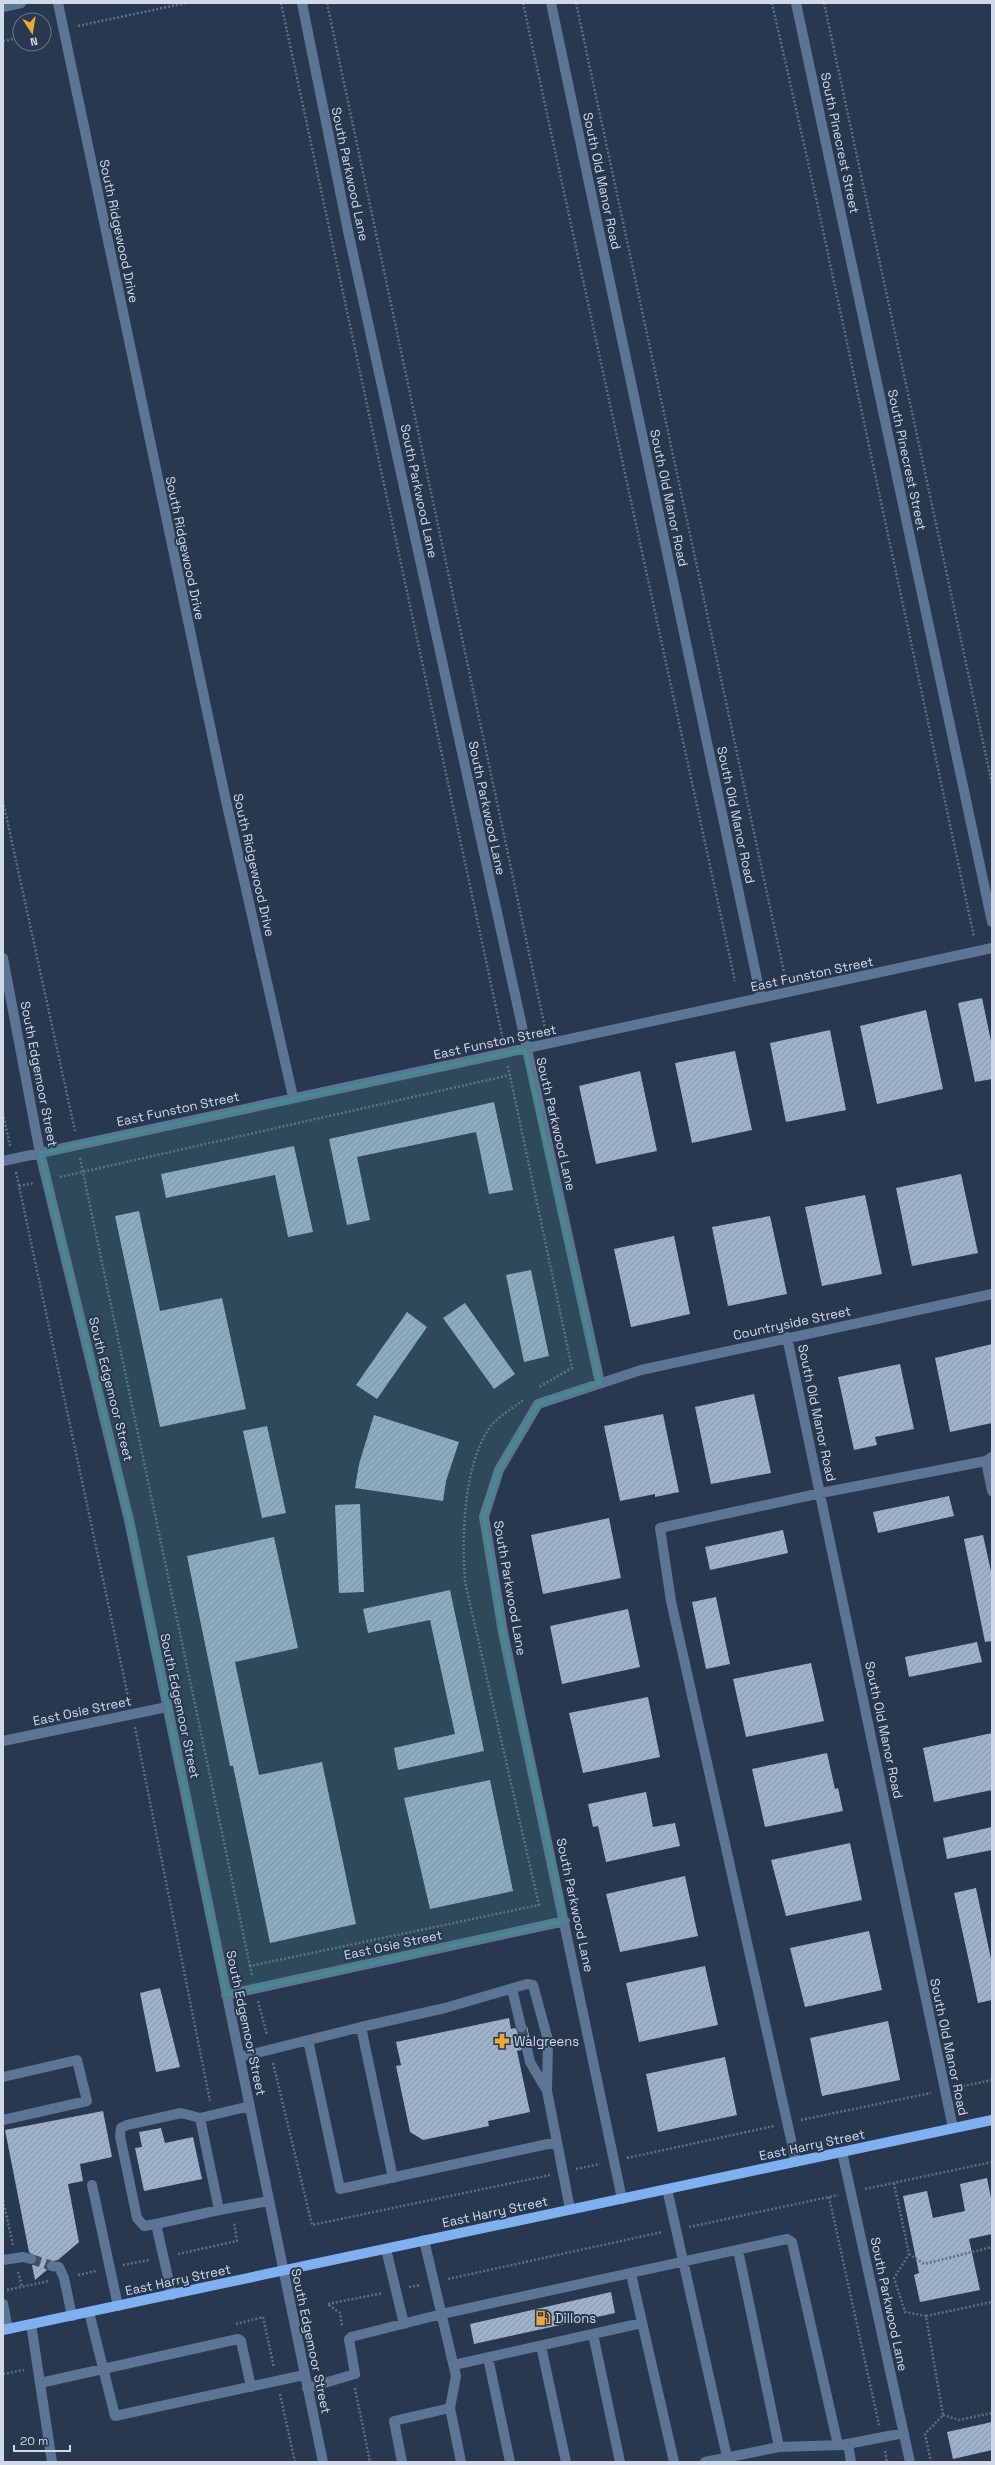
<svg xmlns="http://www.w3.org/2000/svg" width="995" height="2465" font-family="'Space Grotesk',sans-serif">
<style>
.building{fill:url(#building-hatch)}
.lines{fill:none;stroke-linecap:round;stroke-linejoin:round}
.minor-tunnel{stroke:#415065;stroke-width:10;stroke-dasharray:10 5;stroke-linecap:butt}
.path{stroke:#606e82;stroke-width:2.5;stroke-dasharray:2 2;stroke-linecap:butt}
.minor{stroke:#5d7594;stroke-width:10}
.major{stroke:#7fb0f0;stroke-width:10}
.marked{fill:#3f8f8c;fill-opacity:0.2;stroke:#3f8f8c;stroke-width:3;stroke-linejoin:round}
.labels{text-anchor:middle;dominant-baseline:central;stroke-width:4;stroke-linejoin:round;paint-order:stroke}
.street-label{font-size:13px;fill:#cfd9e7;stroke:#28384e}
.poi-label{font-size:13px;fill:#cfd9e7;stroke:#28384e;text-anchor:start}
</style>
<defs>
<pattern id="building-hatch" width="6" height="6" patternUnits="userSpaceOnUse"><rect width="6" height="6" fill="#9eb2cc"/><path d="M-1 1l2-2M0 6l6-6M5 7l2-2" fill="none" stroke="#8696aa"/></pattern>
</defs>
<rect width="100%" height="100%" fill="#28384e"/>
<path class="building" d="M982 998 992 1046V1079L975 1082 958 1003Z
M926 1010 943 1089 877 1104 860 1026Z
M830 1030 846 1110 786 1122 770 1043Z
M735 1051 752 1130 692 1143 675 1063Z
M640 1071 657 1151 596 1164 579 1086Z
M494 1102 513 1190 489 1194 476 1132 357 1157 370 1220 347 1225 329 1139Z
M294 1146 313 1232 288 1237 275 1175 166 1198 161 1174Z
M961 1174 978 1253 912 1266 896 1188Z
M865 1195 882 1274 822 1286 805 1207Z
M139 1211 160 1311 222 1298 246 1409 160 1427 115 1216Z
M770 1216 787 1294 728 1306 712 1227Z
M674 1236 690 1314 631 1327 614 1249Z
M531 1270 549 1356 524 1362 506 1275Z
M465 1303 515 1374 494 1389 443 1318Z
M407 1312 427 1327 377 1399 356 1385Z
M992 1344V1423L950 1432 935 1358Z
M900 1364 914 1429 875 1437 877 1445 854 1450 838 1377Z
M754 1394 771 1473 711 1484 695 1407Z
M663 1414 679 1492 655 1497V1494L620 1501 604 1426Z
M374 1415 459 1442 446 1481 443 1501 355 1488 359 1464Z
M267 1426 286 1513 262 1518 243 1431Z
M949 1496 954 1516 878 1533 873 1512Z
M360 1504 364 1592 339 1593 335 1505Z
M609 1518 621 1578 543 1594 531 1535Z
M783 1530 788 1553 710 1570 705 1547Z
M983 1535 992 1576V1641L985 1642 964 1539Z
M274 1537 298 1648 235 1662 259 1775 322 1762 356 1924 270 1943 233 1766H230L187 1556Z
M450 1590 484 1751 398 1770 394 1748 455 1734 430 1620 368 1633 363 1609Z
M716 1597 730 1664 706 1669 692 1602Z
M628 1609 640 1667 562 1684 550 1626Z
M977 1642 982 1662 909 1677 905 1657Z
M811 1663 824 1721 746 1737 733 1679Z
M648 1697 660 1757 583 1773 569 1713Z
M992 1733V1790L934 1802 923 1748Z
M827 1753 835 1789 838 1788 843 1811 765 1827 752 1769Z
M490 1780 513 1891 430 1909 404 1798Z
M646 1792 653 1827 675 1823 680 1846 606 1862 598 1826 593 1827 588 1804Z
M992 1827V1850L947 1859 943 1838Z
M850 1843 862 1900 786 1916 771 1860Z
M685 1876 698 1936 620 1952 606 1894Z
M976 1888 992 1964V2000L978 2003 954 1893Z
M869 1931 882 1990 805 2007 790 1948Z
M705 1966 718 2025 639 2042 626 1983Z
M160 1988 180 2067 156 2072 140 1993Z
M509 2018 511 2029 515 2028 519 2033 525 2032 527 2026 531 2044 525 2043 521 2050 517 2051 530 2112 488 2121 489 2126 423 2140 410 2132 396 2066 401 2065 396 2042Z
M888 2021 900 2080 822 2096 810 2038Z
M725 2057 737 2115 658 2132 646 2074Z
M103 2111 112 2157 80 2164 83 2181 68 2184 79 2242 58 2260 47 2262V2270L35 2280 32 2265 36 2263 37 2258 29 2252 5 2130Z
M161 2128 165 2143 193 2137 202 2179 144 2191 135 2148 142 2147 139 2132Z
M987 2178 992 2203V2234L969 2239 980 2290 920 2302 914 2275 919 2273 903 2196 927 2191 933 2218 965 2211 960 2184Z
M611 2292 615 2313 474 2344 470 2324Z
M992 2422V2450L953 2459 947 2432Z"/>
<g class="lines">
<path class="minor-tunnel" d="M521 2027 527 2049
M31 2259 52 2266"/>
<path class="path" d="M281 3 503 1040
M327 3 545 1028
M523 3 735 981
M576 3 785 977
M772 3 815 193 974 937
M824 3 992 784
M78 26 186 3
M3 41 20 38
M3 801 75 1131
M508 1066 572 1368 539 1387
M3 1113 10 1146
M80 1158 250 1966
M16 1172 129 1701
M60 1177 510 1075
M19 1186 34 1183
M135 1727 210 2101
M252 1975 250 1966 539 1905 465 1582C462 1536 463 1470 488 1430 495 1418 512 1409 523 1400
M258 2001 267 2035
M273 2063 312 2225 550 2175
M959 2087 992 2080
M801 2120 931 2093
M627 2158 774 2126
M576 2169 600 2164
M894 2183 909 2254 894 2278 905 2312 926 2316 943 2415 925 2434 931 2462
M865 2189 992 2162
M829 2197 879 2425
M3 2200 13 2245
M689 2227 838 2195
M178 2254 237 2241 234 2222
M909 2254 924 2264 992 2247
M123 2265 149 2260
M18 2272 22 2287
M78 2275 96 2271
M448 2279 662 2232
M409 2287 420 2285
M7 2290 49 2281
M328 2304 383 2293
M329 2305 340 2313 342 2326
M926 2316 992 2302
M236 2324 263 2317 274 2368
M3 2374 24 2370
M355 2388 370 2462
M280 2394 295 2462
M943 2415 959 2420 992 2413
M885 2451 887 2462"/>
<path class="minor" d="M58 3 224 792 293 1097
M302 3 348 231 600 1383
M551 3 761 998
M796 3 992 922
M3 7 21 3
M3 958 40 1153 129 1520 323 2462
M3 1161 992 948
M787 1337 953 2128
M986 1461 992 1491
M3 1741 167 1707
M512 1989 521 2027
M226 1995 565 1921
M361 2027 445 2008 527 1984 533 1985 548 2040 547 2091 557 2142
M308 2040 340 2189 557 2142 570 2209
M527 2049 530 2062 547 2091
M240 2057 361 2027 393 2178
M3 2077 77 2060 87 2101 3 2120
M250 2106 200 2118 219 2210 269 2201
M842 2152 910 2462
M796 2162 671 1601 660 1528 821 1493 986 1461 992 1457
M92 2185 118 2306
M667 2189 727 2457
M622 2199 503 1632 484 1517 499 1470 538 1404 641 1370 992 1294
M156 2224 219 2210
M424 2240 456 2376 450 2408 461 2462
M386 2249 404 2324
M738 2250 779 2447
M3 2260 23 2257 31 2259
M52 2266 59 2267 64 2278 72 2316
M631 2274 674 2462
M172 2295 156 2224 144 2226 137 2218 120 2136 121 2128 127 2125 181 2113 200 2118
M3 2304 8 2329
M89 2312 115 2416 304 2375
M31 2324 52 2462
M593 2334 620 2462
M541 2346 566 2462
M488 2358 510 2462
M454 2365 642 2323
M40 2383 238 2339 241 2341 251 2387
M307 2388 355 2374 349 2339 351 2337 442 2314 787 2239 792 2242 838 2445
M848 2444 851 2462
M402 2462 394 2421 450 2408
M705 2462 779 2447 842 2445 904 2433"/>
<path class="major" d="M3 2330 992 2120"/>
</g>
<path class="marked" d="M525 1049 600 1383 538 1404 499 1470 484 1517 503 1632 565 1921 226 1995 129 1520 40 1153Z"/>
<defs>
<g id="pharmacy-bare" transform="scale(1.2)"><path d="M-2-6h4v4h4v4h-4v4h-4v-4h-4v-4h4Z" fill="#eca93a" stroke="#28384e" stroke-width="2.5" paint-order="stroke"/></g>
<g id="fuel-bare" transform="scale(1.2)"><path d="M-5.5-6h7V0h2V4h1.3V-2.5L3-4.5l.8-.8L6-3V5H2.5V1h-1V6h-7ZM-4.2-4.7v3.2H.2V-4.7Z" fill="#eca93a" stroke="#28384e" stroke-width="2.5" paint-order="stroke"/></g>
</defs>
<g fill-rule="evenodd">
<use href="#pharmacy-bare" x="502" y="2041"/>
<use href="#fuel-bare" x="543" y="2318"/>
</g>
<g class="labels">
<g class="street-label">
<text transform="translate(840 143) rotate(78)">South Pinecrest Street</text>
<text transform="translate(350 174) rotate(78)">South Parkwood Lane</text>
<text transform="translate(602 181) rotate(78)">South Old Manor Road</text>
<text transform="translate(119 231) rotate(78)">South Ridgewood Drive</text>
<text transform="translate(907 460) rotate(78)">South Pinecrest Street</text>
<text transform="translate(419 491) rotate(78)">South Parkwood Lane</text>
<text transform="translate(669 498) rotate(78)">South Old Manor Road</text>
<text transform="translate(185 548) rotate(78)">South Ridgewood Drive</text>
<text transform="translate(487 808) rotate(78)">South Parkwood Lane</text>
<text transform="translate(736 815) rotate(78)">South Old Manor Road</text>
<text transform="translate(254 865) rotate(77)">South Ridgewood Drive</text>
<text transform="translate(812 974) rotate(-12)">East Funston Street</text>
<text transform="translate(495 1042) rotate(-12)">East Funston Street</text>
<text transform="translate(39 1074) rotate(79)">South Edgemoor Street</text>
<text transform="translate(178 1109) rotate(-12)">East Funston Street</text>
<text transform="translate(556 1124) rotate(77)">South Parkwood Lane</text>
<text transform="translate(792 1323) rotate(-12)">Countryside Street</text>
<text transform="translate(111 1389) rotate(76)">South Edgemoor Street</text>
<text transform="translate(817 1413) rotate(78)">South Old Manor Road</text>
<text transform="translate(510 1588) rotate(80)">South Parkwood Lane</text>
<text transform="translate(180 1706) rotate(78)">South Edgemoor Street</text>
<text transform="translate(82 1711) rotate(-12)">East Osie Street</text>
<text transform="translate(884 1730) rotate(78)">South Old Manor Road</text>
<text transform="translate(575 1905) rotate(78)">South Parkwood Lane</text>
<text transform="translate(393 1945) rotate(-12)">East Osie Street</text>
<text transform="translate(246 2023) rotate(78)">South Edgemoor Street</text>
<text transform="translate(949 2047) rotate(78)">South Old Manor Road</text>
<text transform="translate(812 2145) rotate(-12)">East Harry Street</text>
<text transform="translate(495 2212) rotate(-12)">East Harry Street</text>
<text transform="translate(178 2280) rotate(-12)">East Harry Street</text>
<text transform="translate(889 2304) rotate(78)">South Parkwood Lane</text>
<text transform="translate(311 2341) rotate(78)">South Edgemoor Street</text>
</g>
<g class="poi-label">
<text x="514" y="2041">Walgreens</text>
<text x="555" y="2318">Dillons</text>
</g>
</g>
<rect width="995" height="2465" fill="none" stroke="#cfd9e7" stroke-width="8"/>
<g transform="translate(32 32) rotate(168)"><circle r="19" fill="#28384e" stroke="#6b788b"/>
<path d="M0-3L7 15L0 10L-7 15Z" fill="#eca93a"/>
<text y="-6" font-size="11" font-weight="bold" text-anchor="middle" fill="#cfd9e7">N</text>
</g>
<path d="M14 2445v6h56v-6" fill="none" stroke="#cfd9e7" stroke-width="2"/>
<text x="20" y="2445" font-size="12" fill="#cfd9e7" stroke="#28384e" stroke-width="3" paint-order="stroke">20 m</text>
</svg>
